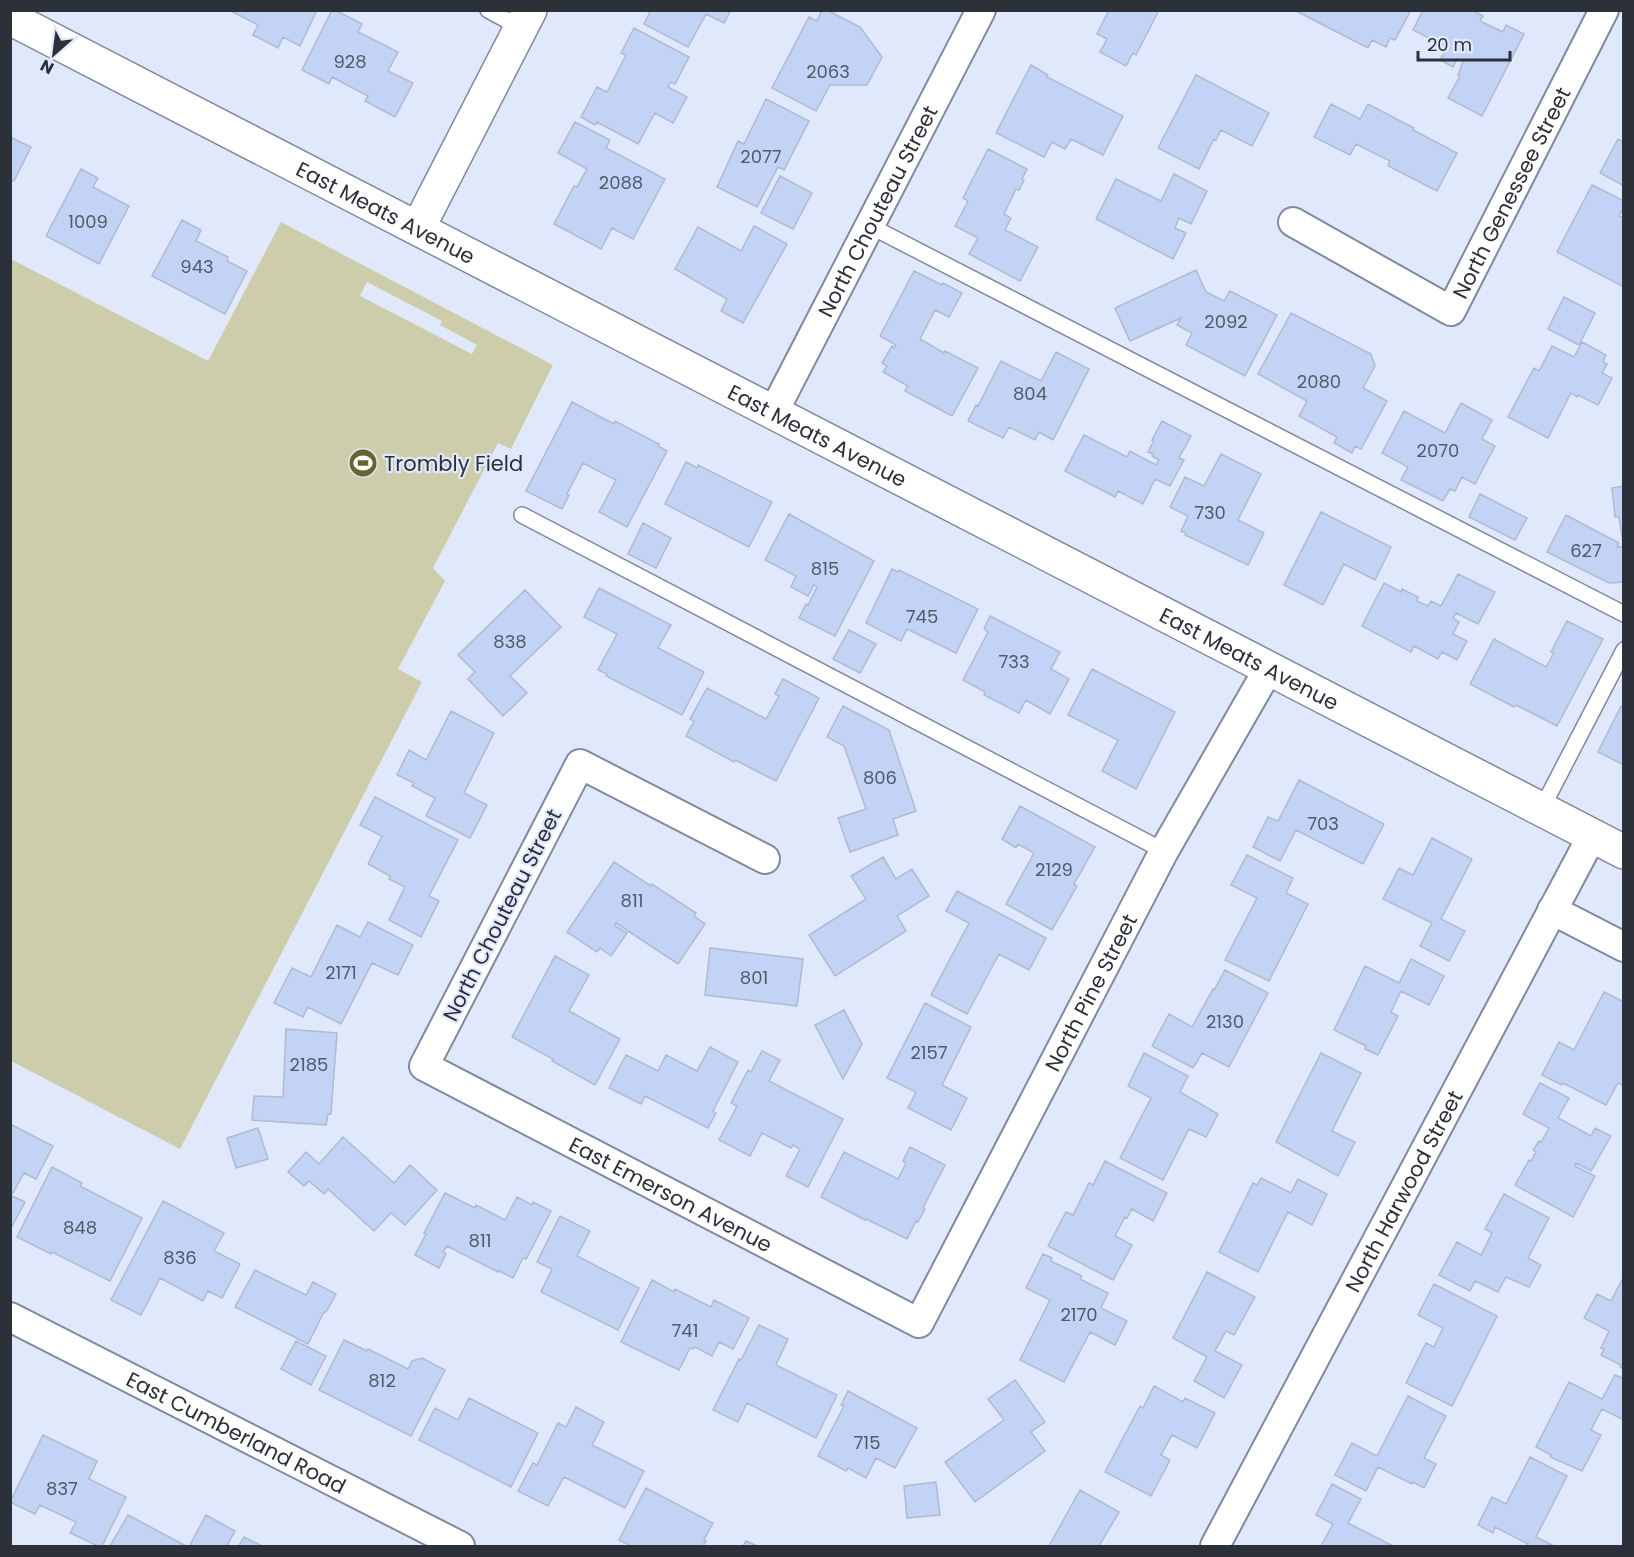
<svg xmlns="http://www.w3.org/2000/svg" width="1634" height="1557" font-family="Poppins,sans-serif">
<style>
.green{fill:#cdcdac;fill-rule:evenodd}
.building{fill:#c2d3f6;stroke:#afbad1;stroke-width:1.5}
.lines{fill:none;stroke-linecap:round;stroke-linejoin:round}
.service-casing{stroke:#7f899f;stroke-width:18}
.minor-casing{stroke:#7f899f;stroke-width:32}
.tertiary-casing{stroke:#7f899f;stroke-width:36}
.service{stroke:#fff;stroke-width:15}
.minor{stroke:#fff;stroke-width:28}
.tertiary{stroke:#fff;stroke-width:33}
.labels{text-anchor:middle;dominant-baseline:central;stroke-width:4.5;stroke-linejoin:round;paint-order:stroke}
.number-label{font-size:18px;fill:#525968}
.street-label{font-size:21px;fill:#2c3039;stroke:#e0e9fc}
.poi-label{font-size:21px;fill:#2c3039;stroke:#e0e9fc;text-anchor:start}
</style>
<rect width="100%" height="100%" fill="#e0e9fc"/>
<path class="green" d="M281 222 553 365 511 449 498 443 433 568 445 581 398 669 422 682 180 1149 11 1061V259L208 361ZM367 282 442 321 440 325 477 345 472 354 360 296Z"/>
<path class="building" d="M229 10H317L300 46 283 37 278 48 253 35 258 25Z
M332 10H335L362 24 358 32 398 52 388 71 413 83 395 117 365 101 368 96 332 77 329 84 302 70Z
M651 10H731L724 23 706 14 688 47 644 24Z
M822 10H827L860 27 882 57 867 85H830L816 111 772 88 809 17 817 21Z
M1109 10H1159L1136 55 1133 53 1126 66 1100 52 1107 39 1097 34Z
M1411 10 1395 40 1390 38 1386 47 1372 40 1368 48 1296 11Z
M1423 10H1472L1483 16 1480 21 1503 32 1506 25 1524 34 1482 116 1448 98 1460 76 1458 75 1463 61 1457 59 1453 67 1440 60 1447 47 1413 30Z
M634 28 689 57 675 84 671 82 668 87 687 97 673 123 655 113 638 144 597 122 595 125 581 117 597 87 607 92 626 55 621 53Z
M1031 65 1048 75 1047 77 1123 116 1103 155 1071 139 1065 149 1052 142 1044 157 996 133Z
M1196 75 1269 113 1252 146 1221 130 1216 140 1214 139 1199 169 1158 148Z
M766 99 809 121 784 170 778 167 757 207 717 187 738 141 744 144Z
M1331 104 1360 119 1368 104 1414 128 1413 130 1457 153 1437 191 1388 166 1390 161 1356 144 1350 155 1314 137Z
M575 122 610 140 606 148 665 179 633 239 612 228 601 249 554 224 574 186 577 187 587 169 558 153Z
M10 137 31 147 14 181 10 180Z
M1618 139 1624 142V186L1600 173Z
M988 149 1027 169 1022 179 1024 180 1019 190 1016 189 1004 214 1011 218 1005 230 1038 247 1020 281 969 254 978 238 955 226 968 201 963 198Z
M81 169 98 178 93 187 129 206 99 264 46 236Z
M1174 174 1207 191 1191 224 1179 218 1175 228 1186 233 1173 259 1096 219 1116 179 1161 201Z
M780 176 812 193 793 229 761 213Z
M1592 185 1624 201V206L1619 216 1624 218V287L1557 252Z
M182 220 201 230 196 241 228 257 227 261 247 271 225 314 152 276Z
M754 226 787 244 743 323 721 311 727 299 675 269 698 227 741 251Z
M1196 270 1206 292 1224 301 1230 291 1277 315 1245 376 1186 345 1192 333 1177 325 1181 318 1130 341 1115 308Z
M914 271 942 285 943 283 962 293 949 317 935 310 920 339 944 353 945 351 978 368 952 416 905 391 908 386 883 372 887 366 882 363 892 346 894 348 896 345 880 336Z
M1564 297 1595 313 1579 345 1548 329Z
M1291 313 1371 354 1375 366 1363 388 1387 401 1361 449 1355 446 1352 453 1334 443 1337 437 1299 416 1307 401 1258 374Z
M1582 342 1606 355 1603 362 1607 364 1602 373 1612 378 1598 405 1578 395 1577 397 1571 393 1548 438 1508 417 1534 368 1539 371 1552 346 1574 357Z
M1056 352 1089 369 1053 440 1039 432 1035 440 1009 427 1003 438 968 421 976 405 978 406 1001 361 1041 381Z
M572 402 614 424 615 421 659 444 658 446 667 451 627 527 599 512 616 480 583 463 567 494 569 495 562 509 526 491Z
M1461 403 1492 420 1482 439 1495 446 1475 484 1462 477 1455 491 1450 489 1443 501 1401 480 1408 467 1382 453 1404 411 1445 433Z
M1162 421 1191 436 1179 458 1184 460 1170 486 1155 479 1143 504 1118 491 1115 497 1065 471 1084 435 1127 457 1130 451 1156 465 1159 460 1152 456 1153 454 1148 452 1154 440H1152Z
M1221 454 1261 474 1238 520 1264 533 1248 565 1185 535 1186 533 1181 531 1188 516 1170 507 1185 477 1204 486Z
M686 462 697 468 698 465 772 502 749 547 665 504Z
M1624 486V543H1623L1619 517H1615L1612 488Z
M1480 494 1527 518 1515 540 1469 517Z
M1321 512 1391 547 1375 580 1344 564 1323 605 1284 585Z
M789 514 874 561 835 636 799 618 806 604 808 605 817 587 814 585 808 596 791 587 796 576 765 560Z
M1566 515 1619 543 1617 547 1624 546V582L1609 583 1547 552Z
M643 523 671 538 656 568 628 554Z
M892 569 898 572 899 570 978 609 956 653 907 629 901 641 866 623Z
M1458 574 1495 592 1478 624 1456 613 1453 618 1459 622 1453 634 1467 641 1457 660 1442 652 1438 659 1414 646 1411 652 1362 626 1384 583 1401 592 1402 589 1418 597 1417 601 1428 606 1431 601 1441 606Z
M599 588 671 625 658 648 704 672 682 715 606 676 607 674 598 670 617 634 584 617Z
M525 590 561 627 510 676 527 693 503 716 468 679 475 672 458 655Z
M990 616 1060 652 1051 669 1069 679 1050 714 1026 700 1019 713 984 695 985 692 963 680 988 632 984 629Z
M1567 621 1603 639 1557 726 1516 705 1514 707 1470 684 1494 639 1546 667 1554 653 1551 652Z
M849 630 876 644 860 673 833 659Z
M1092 669 1175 712 1136 789 1102 771 1118 740 1068 715Z
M783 679 819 698 776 781 735 760 734 762 686 736 694 721 690 719 707 688 766 719 779 696 775 694Z
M843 706 889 730 916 811 893 819 898 835 850 852 838 818 866 809 844 746 827 737Z
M1621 706 1624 708V765L1598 752Z
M451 711 494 733 464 793 487 805 470 838 426 816 435 798 412 786 414 783 397 775 409 750 426 760Z
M1299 780 1384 824 1363 864 1296 830 1280 861 1253 847 1268 817 1278 821Z
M375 797 458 840 429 896 439 901 421 937 389 920 405 887 389 879 390 876 368 864 382 836 360 825Z
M1020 806 1095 847 1074 884 1077 886 1052 930 1006 904 1034 853 1018 844 1016 848 1002 839Z
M1432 838 1472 859 1441 919 1465 931 1449 961 1420 946 1432 923 1383 899 1399 868 1413 875Z
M1247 855 1293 878 1286 893 1308 904 1269 981 1225 960 1257 898 1231 885Z
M883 857 896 879 912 869 929 896 897 916 906 931 835 976 809 935 866 899 851 876Z
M614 862 651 886 652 884 696 913 694 916 705 924 678 964 616 923 615 926 627 933 611 956 600 948 597 952 567 932Z
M957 891 1046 938 1029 970 999 954 967 1014 931 995 969 923 946 911Z
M368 922 413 945 398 975 372 963 341 1024 308 1007 303 1017 274 1003 292 968 311 977 337 925 360 937Z
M710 948 803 959 797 1006 705 995Z
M555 956 589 975 569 1011 620 1039 595 1085 552 1061 553 1059 512 1037Z
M1411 959 1444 976 1429 1005 1401 991 1391 1012 1398 1016 1378 1055 1365 1049 1366 1046 1334 1030 1365 966 1399 983Z
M1225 970 1268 993 1229 1067 1202 1053 1193 1068 1152 1046 1169 1014 1192 1027 1213 989 1214 990Z
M1604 992 1624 1002V1086L1618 1083 1606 1105 1563 1083 1562 1085 1542 1075 1559 1042 1574 1050Z
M925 1003 971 1027 942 1085 967 1098 951 1130 908 1108 916 1092 887 1078Z
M844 1010 862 1044 843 1079 815 1025Z
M286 1029 337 1033 331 1114H328L326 1125 252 1120 254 1096 283 1097Z
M710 1047 738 1062 713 1111 716 1113 708 1128 645 1096 641 1104 609 1088 626 1055 658 1071 666 1055 697 1071Z
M762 1051 780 1060 769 1081 843 1119 808 1187 786 1176 800 1149 793 1145 791 1148 762 1133 750 1156 719 1140 737 1106 731 1103 748 1070 751 1072Z
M1144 1053 1188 1076 1180 1092 1218 1114 1206 1137 1189 1129 1163 1180 1120 1158 1151 1098 1128 1086Z
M1321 1053 1361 1073 1332 1131 1355 1142 1338 1176 1276 1142Z
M1540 1083 1569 1098 1558 1118 1591 1136 1595 1128 1611 1136 1591 1171 1576 1163 1575 1166 1595 1176 1573 1217 1515 1185 1529 1160 1531 1161 1536 1152 1533 1150 1539 1141 1541 1142 1549 1128 1523 1114Z
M10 1124 53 1146 36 1179 24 1173 13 1193 10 1191Z
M258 1128 268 1159 236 1168 227 1138Z
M343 1137 394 1183 410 1165 437 1190 405 1225 391 1213 374 1231 328 1189 324 1194 309 1181 304 1186 288 1172 306 1152 319 1164Z
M910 1147 945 1165 923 1208 925 1209 918 1222 916 1221 907 1239 866 1219 865 1220 821 1197 844 1152 898 1179 906 1163 903 1161Z
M1105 1161 1167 1193 1153 1221 1132 1209 1127 1218 1125 1217 1115 1236 1132 1245 1113 1280 1048 1246 1066 1212 1073 1215 1089 1183 1093 1185Z
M52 1167 82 1183 80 1186 142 1218 110 1281 52 1252 51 1254 17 1237Z
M1261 1178 1291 1193 1298 1179 1327 1194 1312 1225 1288 1212 1258 1272 1219 1252 1253 1183 1257 1185Z
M445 1193 475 1208 476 1205 505 1220 517 1197 532 1205 533 1202 551 1211 526 1259 523 1258 513 1278 499 1271 498 1272 447 1246 443 1252 446 1254 439 1268 415 1255 426 1234 424 1233Z
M1504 1194 1549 1218 1528 1258 1541 1265 1529 1287 1506 1277 1498 1292 1475 1281 1470 1291 1439 1275 1457 1242 1481 1255 1492 1233 1485 1229Z
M10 1195 25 1202 10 1230Z
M163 1201 224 1233 214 1251 240 1264 222 1298 208 1291 203 1301 160 1278 141 1315 111 1300Z
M560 1216 590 1231 577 1256 639 1288 618 1330 541 1292 552 1269 537 1262Z
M1043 1254 1052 1258 1051 1261 1082 1276 1080 1279 1108 1293 1101 1308 1127 1321 1115 1345 1090 1332 1064 1382 1020 1360 1050 1300 1026 1288Z
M255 1270 306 1295 313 1282 336 1294 326 1312H324L308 1344 235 1307Z
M1207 1272 1255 1297 1234 1335 1226 1331 1215 1351 1242 1365 1224 1398 1194 1381 1207 1357 1173 1338Z
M1624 1276V1369L1620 1367 1621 1365 1601 1355 1604 1349 1601 1348 1609 1331 1584 1318 1597 1294 1611 1301Z
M652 1280 674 1292 675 1289 711 1307 714 1300 749 1318 733 1349 719 1342 712 1356 695 1347 693 1349 690 1348 679 1370 621 1342Z
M1434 1284 1497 1316 1452 1406 1406 1383 1426 1343 1434 1347 1443 1328 1418 1315Z
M759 1325 788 1339 776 1365 837 1395 816 1438 747 1403 738 1422 713 1410 739 1359 741 1360Z
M344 1340 367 1351 368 1349 408 1369 412 1361 422 1358 445 1370 411 1436 319 1390Z
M296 1341 326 1356 311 1385 281 1369Z
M1615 1375 1624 1379V1420L1602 1409 1591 1430 1601 1435 1582 1471 1550 1457 1551 1455 1536 1447 1569 1382 1602 1399Z
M1015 1380 1045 1422 1031 1432 1045 1451 975 1502 945 1462 1004 1420 988 1399Z
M1154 1386 1183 1402 1185 1398 1215 1413 1197 1448 1172 1435 1161 1455 1170 1460 1151 1496 1105 1472 1140 1406 1143 1408Z
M848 1391 917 1428 895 1468 876 1458 866 1478 848 1468 846 1471 818 1456 844 1406 841 1405Z
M1408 1396 1446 1416 1424 1458 1436 1464 1424 1488 1413 1482 1412 1484 1378 1467 1366 1491 1335 1475 1352 1443 1377 1456Z
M469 1398 538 1433 511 1487 419 1440 435 1408 458 1420Z
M576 1407 604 1422 592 1445 644 1471 625 1508 564 1477 548 1506 518 1491 533 1463 537 1465 558 1423 566 1427Z
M43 1435 97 1461 89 1479 126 1497 102 1546H98L70 1533 76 1522 40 1505 35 1514 10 1502Z
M1530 1457 1567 1476 1536 1537 1554 1546H1526L1528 1544 1495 1527 1493 1533 1478 1525 1492 1497 1506 1504Z
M936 1482 940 1515 907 1518 904 1486Z
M1332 1484 1361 1499 1348 1523 1393 1546H1321L1333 1524 1316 1515Z
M646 1488 713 1523 704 1540 706 1541 703 1546H631L619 1540Z
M1080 1490 1119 1512 1099 1546H1049Z
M128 1515 186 1546H110Z
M206 1515 235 1531 227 1546H193L190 1545Z
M244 1537 262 1546H239Z
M746 1541 757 1546H743Z"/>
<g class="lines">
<g class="service-casing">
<path id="service" d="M488 10 521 28
M870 226 1624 614
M522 515 1164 851
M1541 810 1624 650"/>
</g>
<g class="minor-casing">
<g id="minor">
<path id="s1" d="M1293 222 1451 311 1604 10"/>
<path id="s2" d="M774 411 981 10"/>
<path id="s3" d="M765 859 580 764 424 1066 919 1323 1164 851 1269 668"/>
<path d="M1552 910 1624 947"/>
<path id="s4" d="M10 1317 460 1546"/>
<path id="s5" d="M1215 1546 1592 836"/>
</g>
</g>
<g class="tertiary-casing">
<g id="tertiary">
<path id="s6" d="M10 18 1624 852"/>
<path d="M418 228 530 10"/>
</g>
</g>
<use href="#service" class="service"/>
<use href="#minor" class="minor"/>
<use href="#tertiary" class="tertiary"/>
</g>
<defs>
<g id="stadium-disc" transform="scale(1.5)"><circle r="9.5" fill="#666430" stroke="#e0e9fc"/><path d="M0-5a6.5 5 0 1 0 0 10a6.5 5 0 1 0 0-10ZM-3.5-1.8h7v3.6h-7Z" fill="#fff"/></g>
</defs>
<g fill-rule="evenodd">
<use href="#stadium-disc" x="363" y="463"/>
</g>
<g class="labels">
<g class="number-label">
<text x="350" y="61">928</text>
<text x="828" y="71">2063</text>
<text x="761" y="156">2077</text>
<text x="621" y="182">2088</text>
<text x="88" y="221">1009</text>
<text x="197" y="266">943</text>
<text x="1226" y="321">2092</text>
<text x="1319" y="381">2080</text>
<text x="1030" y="393">804</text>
<text x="1438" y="450">2070</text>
<text x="1210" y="512">730</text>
<text x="1586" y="550">627</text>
<text x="825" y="568">815</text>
<text x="922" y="616">745</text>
<text x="510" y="641">838</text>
<text x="1014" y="661">733</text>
<text x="880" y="777">806</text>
<text x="1323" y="823">703</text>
<text x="1054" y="869">2129</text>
<text x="632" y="900">811</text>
<text x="341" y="972">2171</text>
<text x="754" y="977">801</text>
<text x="1225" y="1021">2130</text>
<text x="929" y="1052">2157</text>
<text x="309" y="1064">2185</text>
<text x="80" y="1227">848</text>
<text x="480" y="1240">811</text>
<text x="180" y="1257">836</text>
<text x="1079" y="1314">2170</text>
<text x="685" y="1330">741</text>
<text x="382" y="1380">812</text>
<text x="867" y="1442">715</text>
<text x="62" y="1488">837</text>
</g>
<g class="street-label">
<text stroke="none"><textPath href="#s1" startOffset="314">North Genessee Street</textPath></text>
<text stroke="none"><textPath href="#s6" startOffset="423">East Meats Avenue</textPath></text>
<text stroke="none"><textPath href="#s2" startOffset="225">North Chouteau Street</textPath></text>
<text stroke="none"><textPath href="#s6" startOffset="909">East Meats Avenue</textPath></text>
<text stroke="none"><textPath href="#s6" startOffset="1395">East Meats Avenue</textPath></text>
<text transform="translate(502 915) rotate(-63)">North Chouteau Street</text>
<text stroke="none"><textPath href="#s3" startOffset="1478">North Pine Street</textPath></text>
<text stroke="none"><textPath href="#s5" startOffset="402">North Harwood Street</textPath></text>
<text stroke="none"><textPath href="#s3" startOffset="826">East Emerson Avenue</textPath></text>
<text stroke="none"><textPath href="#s4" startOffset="254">East Cumberland Road</textPath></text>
</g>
<g class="poi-label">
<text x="384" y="463">Trombly Field</text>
</g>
</g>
<rect width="1634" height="1557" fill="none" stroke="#2c3039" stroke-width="24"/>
<g transform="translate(54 54) rotate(208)" stroke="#e0e9fc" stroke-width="4.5" paint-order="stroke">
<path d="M0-4.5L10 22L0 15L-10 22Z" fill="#2c3039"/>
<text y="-9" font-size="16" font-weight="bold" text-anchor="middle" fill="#2c3039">N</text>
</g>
<path d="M1418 51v9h92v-9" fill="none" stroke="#2c3039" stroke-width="3"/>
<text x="1427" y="51" font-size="18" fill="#2c3039" stroke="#e0e9fc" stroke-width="4.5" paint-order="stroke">20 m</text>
</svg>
